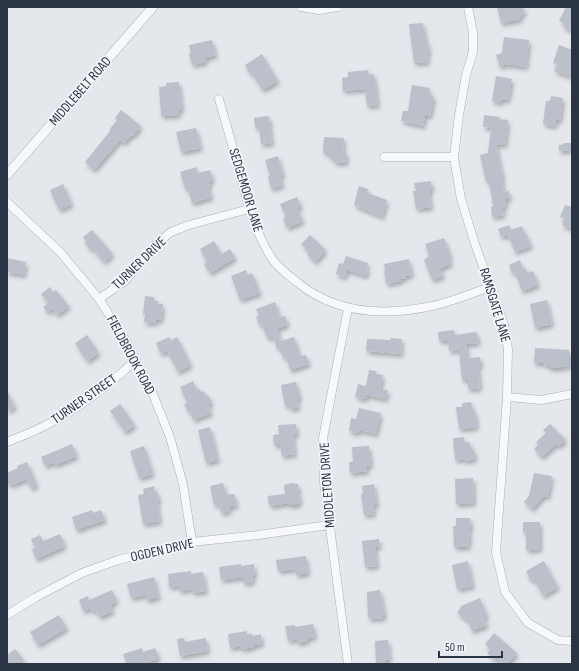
<svg xmlns="http://www.w3.org/2000/svg" width="579" height="671" font-family="'Sofia Sans Condensed',sans-serif">
<style>
.building{fill:#bbc0ca;filter:url(#shadow)}
.lines{fill:none;stroke-linecap:round;stroke-linejoin:round}
.minor-casing{stroke:#a9aeb7;stroke-width:9}
.tertiary-casing{stroke:#a9aeb7;stroke-width:10}
.minor{stroke:#f7f8fa;stroke-width:8}
.tertiary{stroke:#f7f8fa;stroke-width:9}
.labels{text-anchor:middle;dominant-baseline:central;stroke-width:3.5;stroke-linejoin:round;paint-order:stroke}
.street-label{font-size:14px;fill:#2b3445;stroke:#f4f6f9}
</style>
<defs>
<filter id="shadow"><feDropShadow dx="2" dy="3.5" stdDeviation="2" flood-color="#0004"/></filter>
</defs>
<rect width="100%" height="100%" fill="#e4e7ec"/>
<path class="building" d="M497 7H521L525 10 518 21 515 20 501 23Z
M566 7H572V31L563 27 565 23 559 21Z
M423 23 426 42H428L429 54H427L428 62 414 63 409 24Z
M504 37 529 40 526 67 506 64 500 67 496 55 502 53Z
M212 40 216 55 205 58 206 62 192 65 189 54 191 53 189 45Z
M559 45 572 50V68L569 76 554 71 557 64 553 63Z
M262 54 278 81 262 90 252 73 250 74 245 65Z
M368 70 369 75 374 74 378 105 367 106 365 89 343 91 342 78 348 77V72Z
M496 76 512 79 508 100 501 99V103L492 101Z
M179 82 182 110H178L179 115 161 116 159 87 166 86V83Z
M412 85 430 88 428 95 434 96 430 116 425 115 423 126 401 121 403 111H408Z
M551 96 563 98 560 120H556L555 126 543 124 546 101H550Z
M121 110 141 126 133 136 131 135 124 143 120 140 94 170 85 162 110 131 109 130 117 120 115 118Z
M484 115 500 117 499 119 508 120 505 145 496 144 503 178H502L504 192 509 191 510 198 505 199 506 206 502 207 504 215 492 217 491 207H493L489 181 486 182 480 155 488 153 491 128 483 127Z
M269 116 272 143 261 144 259 127H255L254 118Z
M196 128 201 148 181 152 176 132Z
M324 137 344 138 343 152 347 153 346 163 333 162 334 158H329L330 153H323Z
M564 143H572V150L559 151V145L564 144Z
M278 156 283 175 280 176 283 185 271 189 268 177 270 176 265 160Z
M196 167 198 173 210 170 213 180 209 181 210 186 208 187 212 197 192 203 188 189H185L180 172Z
M431 181 432 190H429L431 207 416 209 413 191H416L414 183Z
M63 184 72 204 59 210 50 190Z
M359 186 368 189 367 193 387 200 382 217 354 205Z
M297 197 301 206 297 208 303 221 287 228 283 219 286 217 280 204Z
M565 205 572 207V229L562 225 564 218 560 217Z
M509 225 511 230 522 226 525 235H527L531 246 515 252 508 235 501 237 498 229Z
M92 230 113 254 104 262 92 248 90 249 85 243 86 242 83 237Z
M310 235 326 250 315 262 307 254 309 251 301 244Z
M444 238 451 257 449 258 451 264 440 268 443 276 432 280 424 260 429 256 425 244Z
M214 241 221 254 230 249 235 258 210 273 204 264 207 262 200 249Z
M346 256 368 263 366 269H368L366 276 347 270 345 277 336 274 339 263 343 264Z
M7 258 26 262 24 275 7 272Z
M409 259 412 275 405 276 406 278 401 279V281L386 284 384 271H385L384 264Z
M520 260 523 269 526 268 527 273 533 271 538 285 522 291 515 272 512 273 509 265Z
M246 270 248 275 252 273 260 293 240 300 231 276Z
M50 287 53 292 56 290 69 306 57 315 52 309 47 312 43 307 48 303 41 294Z
M145 296 154 297V301H158V304H163L161 320H156L155 323 144 322 145 314H143Z
M547 300 552 324 535 328 530 304Z
M275 302 280 317 285 316 288 324 277 329 281 341 294 337 300 356 306 355 309 364 290 370 286 357 283 358 280 348 277 349 273 336 267 338 262 324 259 325 256 317 259 316 256 309Z
M454 330 455 335 477 332 478 343 466 344 468 358 480 357 481 365 478 366 480 388 468 389V380H462L459 350 449 351 448 340 439 341 438 332Z
M87 335 99 353 87 361 75 343Z
M169 337 171 340 177 337 191 365 178 372 167 351 161 354 156 343Z
M391 338 402 339 401 354 366 351 367 339 390 340Z
M535 348 569 350V367L562 366V368H549V366L544 365 545 363H534Z
M369 370 376 371V374L383 375 380 389 388 390 386 399 367 395 366 399 355 397 358 384 366 386Z
M193 381 197 390 200 389 201 392 204 391 206 396 208 395 212 403 208 404 211 413 193 420 190 411 188 412 184 404 187 403 180 387Z
M296 382 300 398 297 399 299 407 290 409 289 405 285 406 281 385Z
M7 390 15 407 7 411Z
M471 402 473 411H475L477 427 459 429 456 407H462V403Z
M120 404 135 425 125 432 110 411Z
M359 408 381 413 376 434 359 430V433L349 431 351 418 356 419Z
M296 424 297 434 293 435 295 454 282 456 280 445H274L273 435 279 434 278 425Z
M550 424 566 440 558 446 556 444 542 457 534 449 538 445 536 442 546 433 543 430Z
M210 427 218 460 206 463 198 430Z
M464 437 465 443 470 442 471 450 474 449 475 459 465 461V459L455 460 453 438Z
M72 444 77 456 55 465 54 462 45 466 41 457Z
M144 446 153 474 139 478 130 451Z
M369 446 371 465 367 466V471L350 473 349 462H353L352 447Z
M27 462 37 485 31 488 26 479 12 485 11 483 7 485V473L18 468 17 466Z
M534 473 552 476 548 497 544 496 532 509 524 502 529 496Z
M473 478 474 503 456 504 455 479Z
M223 483 226 495 234 494 237 505 229 507 230 511 221 513 219 504 214 505 210 486Z
M291 483 298 484 300 503 295 505H289V503L270 506 268 501V496L285 494 284 485Z
M374 484 377 505H373L374 514 364 515 361 494H363L362 486Z
M154 486 155 493H158L159 501H157L160 521 143 524 138 495 144 494 143 489Z
M92 510 93 513 101 510 105 520 76 530 72 517Z
M456 518H470L471 528H469L470 540H468L469 547H454L453 526H456Z
M523 522H540V549L526 550V532H523Z
M60 534 65 546 36 559 32 549 35 548 31 539 40 535 43 541Z
M379 539 380 546 375 547 377 566 365 567 362 541Z
M306 556 308 573 296 575 295 569 278 571 276 560Z
M468 561 473 586 457 589 452 565Z
M544 561 558 587 543 596 534 579 531 581 526 571Z
M241 564V566L254 564 255 575 252 576 253 582 243 583V577L221 580 219 567Z
M191 571V574L203 572 206 591 193 593 192 589 179 591V586L169 587 168 574Z
M154 577 159 597 147 600 145 595 131 598 127 584Z
M112 590 117 601 110 605 113 611 99 617 96 610 93 612 91 608 83 611 79 600 88 596 89 600Z
M380 590 385 616H383V618L370 619V617L368 618 367 592Z
M480 598 487 616 484 618 487 625 472 631 468 621 457 613 461 606Z
M59 615 67 628 38 645 30 632Z
M313 624 315 637 307 638 308 641 297 643V639L288 641 285 626 295 625V627Z
M247 631V634H252V636L261 634 262 644 254 645V647L241 649V646L230 648 228 634Z
M494 633 517 653 507 664H504L497 658 495 660 487 653 491 649 485 644Z
M184 638 185 642 206 638 208 651 180 656 177 639Z
M388 640 390 659 386 660V664H376L375 641Z
M142 648 143 652 155 648 159 658 147 663 148 664H127L123 654Z
M15 649 24 660 19 664H7V655Z"/>
<g class="lines">
<g class="minor-casing">
<path id="minor" d="M301 7 319 10 338 7
M468 7 473 33V52L466 75 459 115 454 157 461 199 475 244 504 325 508 349 507 397 496 552 505 592 528 623 558 640 572 641
M219 99C225 121 232 142 237 164 246 196 253 229 271 257 276 266 289 276 297 282 335 314 385 316 432 306 451 302 472 293 490 287
M384 157H454
M7 202 61 253 99 299 126 341 152 392 170 437 183 484 192 542
M99 299 125 281 156 244 171 232 189 225 249 209
M507 397 541 400 572 394
M7 442C22 436 38 430 52 422 83 406 110 384 136 360
M7 615 36 597 82 573 118 560 192 542 258 535 329 525
M348 664 324 482 323 438 348 308"/>
</g>
<g class="tertiary-casing">
<path id="tertiary" d="M7 175 153 7"/>
</g>
<use href="#minor" class="minor"/>
<use href="#tertiary" class="tertiary"/>
</g>
<g class="labels">
<g class="street-label">
<text transform="translate(80 91) rotate(-49)">MIDDLEBELT ROAD</text>
<text transform="translate(246 190) rotate(73)">SEDGEMOOR LANE</text>
<text transform="translate(139 263) rotate(-44)">TURNER DRIVE</text>
<text transform="translate(495 305) rotate(73)">RAMSGATE LANE</text>
<text transform="translate(131 355) rotate(62)">FIELDBROOK ROAD</text>
<text transform="translate(84 399) rotate(-35)">TURNER STREET</text>
<text transform="translate(327 485) rotate(-94)">MIDDLETON DRIVE</text>
<text transform="translate(162 550) rotate(-13)">OGDEN DRIVE</text>
</g>
</g>
<rect width="579" height="671" fill="none" stroke="#2b3445" stroke-width="16"/>
<path d="M439 651v6h63v-6" fill="none" stroke="#2b3445" stroke-width="2"/>
<text x="445" y="651" font-size="12" fill="#2b3445" stroke="#f4f6f9" stroke-width="3" paint-order="stroke">50 m</text>
</svg>
